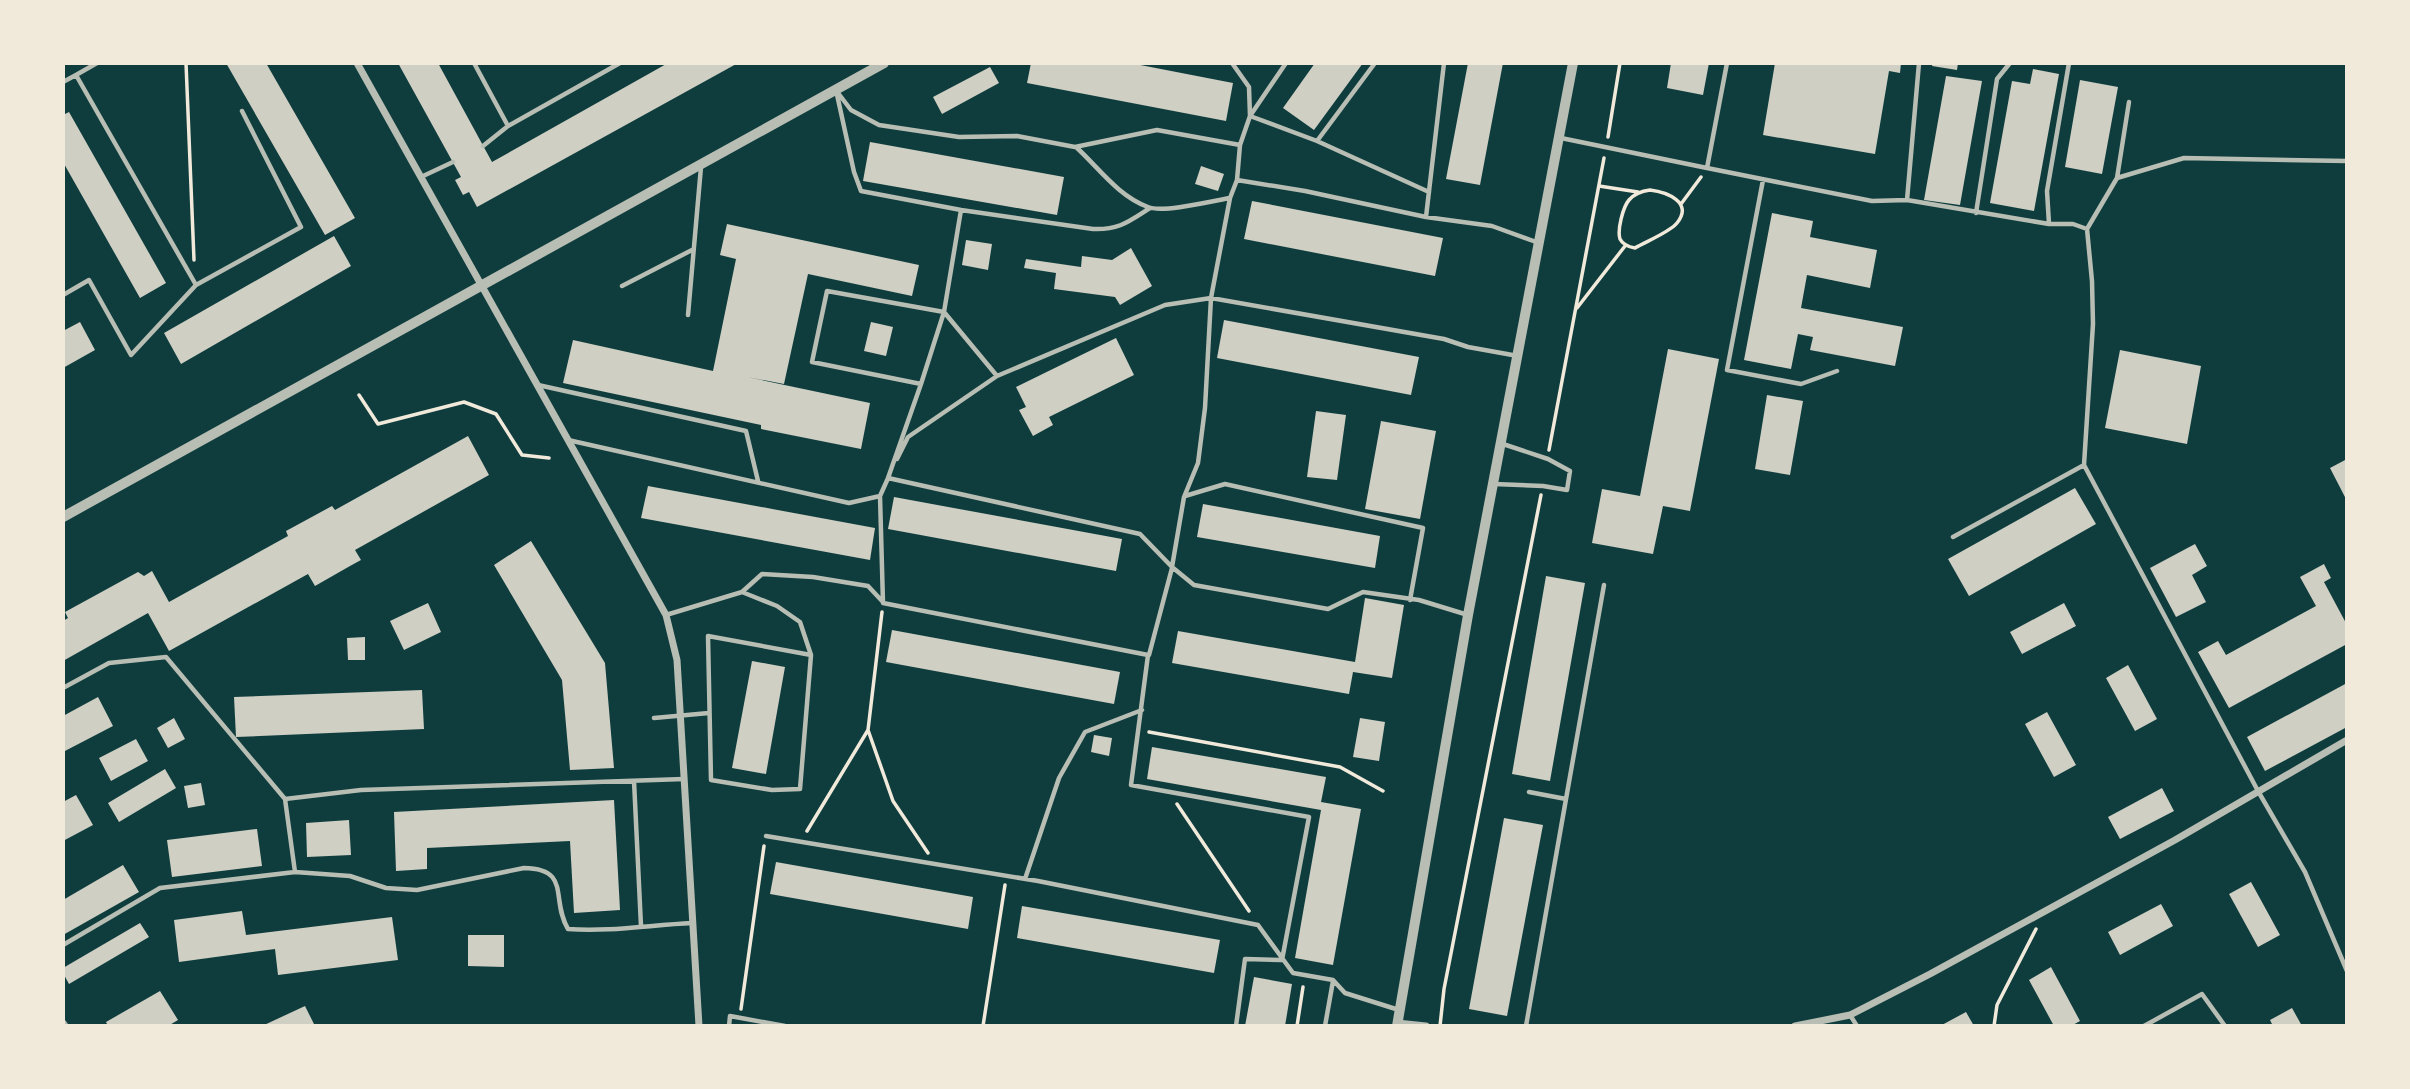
<svg xmlns="http://www.w3.org/2000/svg" width="2410" height="1089" font-family="'Noto Serif',serif">
<style>
.building{fill:#cfcfc3}
.lines{fill:none;stroke-linecap:round;stroke-linejoin:round}
.path{stroke:#f1e9da;stroke-width:3.5}
.service{stroke:#b8beb3;stroke-width:4.5}
.minor{stroke:#b8beb3;stroke-width:7}
.tertiary{stroke:#b8beb3;stroke-width:10}
</style>
<rect width="100%" height="100%" fill="#0f3d3e"/>
<path class="building" d="M226 63H266L355 218 325 235Z
M398 63H438L492 162 668 63H738L477 207 469 192 463 195 455 180 461 177Z
M1031 63H1130L1233 83 1226 121 1027 83Z
M1315 63H1363L1314 130 1283 108Z
M1468 63H1503L1480 185 1446 179Z
M1671 63H1709L1703 95 1667 88Z
M1775 63H1901L1900 73 1889 71 1875 154 1763 135Z
M1933 63H1958L1957 70 1932 66Z
M990 67 999 83 942 114 933 97Z
M2033 69 2059 74 2034 211 1990 203 2012 81 2030 84Z
M1946 76 1982 81 1960 205 1924 200Z
M2080 80 2118 87 2102 174 2065 167Z
M69 112 166 283 140 298 63 162V115Z
M870 142 1064 177 1057 215 863 181Z
M1201 166 1224 174 1218 191 1195 184Z
M1252 201 1443 238 1435 276 1244 239Z
M1772 213 1813 221 1810 237 1877 250 1870 288 1807 275 1801 308 1903 327 1895 366 1810 350 1813 337 1798 334 1791 369 1744 360Z
M727 224 919 265 912 296 808 274 784 384 747 377 870 403 861 449 761 429V425L563 383 573 340 713 371 736 259 720 255Z
M334 236 351 266 181 364 164 333Z
M966 240 992 244 988 270 962 265Z
M1131 248 1152 286 1120 305 1115 297 1054 289 1056 273 1024 268 1026 259 1081 267 1082 256 1112 260Z
M1224 320 1419 357 1411 395 1217 358Z
M80 322 95 350 63 368V331Z
M871 322 893 327 886 356 864 351Z
M1116 338 1134 375 1049 417 1053 425 1033 436 1019 410 1026 407 1016 387Z
M1668 349 1719 359 1690 511 1663 506 1653 554 1592 543 1602 489 1640 496Z
M2120 350 2201 366 2187 444 2105 428Z
M1767 395 1803 401 1790 475 1755 469Z
M1316 411 1346 415 1337 480 1307 477Z
M1381 421 1436 431 1420 519 1365 509Z
M468 436 489 475 355 550 361 560 350 566 315 586 308 574 169 651 148 613 63 661V621L68 618 65 612 138 572 144 576 152 571 169 602 288 536 286 531 332 506 335 510Z
M2347 459V501L2330 468Z
M648 486 875 528 870 560 641 518Z
M2075 488 2096 524 1969 596 1948 559Z
M894 497 1122 539 1116 571 888 529Z
M1203 504 1380 536 1375 568 1197 537Z
M531 541 605 663 614 768 570 770 562 680 494 565Z
M2195 544 2207 566 2192 575 2206 602 2176 617 2150 568Z
M2324 564 2331 578 2324 582 2347 625V644L2229 708 2198 652 2218 641 2226 655 2316 606 2300 577Z
M1546 576 1585 583 1550 781 1512 774Z
M1365 598 1404 605 1392 678 1353 672 1349 694 1172 663 1178 631 1355 662Z
M428 603 441 632 404 650 390 621Z
M2064 603 2076 626 2022 654 2010 632Z
M892 630 1120 672 1114 704 886 662Z
M365 637V660H348L347 638Z
M752 661 785 667 766 774 732 768Z
M2128 665 2157 719 2135 731 2106 678Z
M2347 683V727L2265 771 2247 737Z
M422 690 424 729 236 737 234 697Z
M98 697 113 726 63 752V716Z
M2047 712 2076 765 2054 777 2025 724Z
M174 718 185 739 168 748 157 728Z
M1360 718 1385 722 1379 761 1353 757Z
M1094 735 1112 738 1109 756 1091 752Z
M136 739 148 761 111 781 99 758Z
M1152 747 1326 777 1321 802 1361 809 1333 965 1295 958 1321 810 1147 779Z
M165 769 176 788 119 822 108 803Z
M201 783 205 805 188 808 184 786Z
M2162 788 2174 811 2120 839 2108 817Z
M76 795 93 825 63 841V802Z
M614 800 620 910 574 913 570 841 427 848V869L396 871 394 812Z
M1504 818 1543 825 1507 1016 1469 1009Z
M349 820 351 855 307 857 306 823Z
M257 829 262 866 172 877 167 840Z
M776 862 973 897 968 929 770 894Z
M123 865 139 892 63 935V900Z
M2251 882 2280 935 2258 947 2229 894Z
M2161 904 2173 926 2120 955 2108 932Z
M1022 906 1220 940 1214 973 1017 938Z
M242 911 246 935 392 917 398 960 278 975 275 949 179 962 174 920Z
M140 923 149 937 69 984 63 973V968Z
M468 935H504V967L468 966Z
M2051 967 2080 1021 2071 1026H2054L2029 980Z
M1254 977 1292 984 1285 1026H1245Z
M160 991 178 1020 168 1026H108L106 1022Z
M305 1006 315 1026H262Z
M2292 1008 2302 1026H2273L2270 1020Z
M1966 1012 1974 1026H1940Z"/>
<g class="lines">
<path class="path" d="M186 63 194 260
M1608 137 1620 63
M1599 186 1638 192
M1650 190C1666 192 1694 202 1677 223 1670 232 1645 242 1635 248 1629 247 1623 245 1620 239 1617 230 1623 207 1629 200 1635 193 1642 191 1650 190Z
M1681 204 1701 177
M1577 308 1625 246
M359 395 378 424 464 402 496 414 522 455 549 458
M1549 450 1604 158
M868 730 893 801 928 853
M1149 732 1340 767 1383 791
M1177 804 1249 911
M807 831 868 730 882 612
M741 1009 764 846
M983 1026 1005 885
M1297 1026 1303 987
M1440 1026 1444 989 1541 495
M1994 1026 1997 1005 2036 929"/>
<path class="service" d="M97 63 76 75 196 285
M474 63 508 126 483 146
M1286 63 1250 116 1317 141 1375 63
M63 82 76 75
M836 90 854 172 861 191 961 210 944 312 921 384 888 478 1140 534 1172 567 1184 497 1198 463 1205 408 1211 298 1230 198 1237 180 1240 145 1250 116 1249 87 1232 63
M838 93 851 110 879 125 959 137 1017 136 1075 147 1157 130 1240 145
M508 126 620 63
M1561 138 1707 168 1727 63
M1317 141 1429 192
M1076 147C1099 168 1118 196 1148 207 1163 213 1213 201 1230 198
M2347 161 2184 158 2117 178 2087 229 2092 281 2093 324 2084 465 2258 791 2305 872 2347 971
M1707 168 1872 201 1907 200 2049 224H2073L2087 229
M421 177 453 162
M2117 178 2129 102
M1237 180 1305 191 1426 217 1492 226 1539 243
M1763 180 1727 370 1801 384 1837 371
M1907 200 1919 63
M961 210 1093 229C1119 230 1128 222 1150 208
M1976 213 1997 79 2010 63
M1426 217 1444 63
M2049 224 2047 191 2069 63
M622 286 692 250
M63 295 89 280 131 355 196 285 301 227 242 111
M688 315 701 167
M921 384 812 362 827 291 944 312 997 376
M538 385 746 431 758 481
M568 440 849 503 880 496 883 603 1148 655 1131 785 1309 817 1282 960
M897 459 908 437 997 376 1165 305 1211 298 1444 339 1468 347 1518 356
M1494 484 1543 486 1567 490 1570 471 1548 459 1503 444
M880 496 889 476
M1185 496 1225 484 1423 528 1410 600
M1953 537 2084 465
M1172 567 1194 585 1328 609 1363 592 1419 600 1468 615
M742 592 777 606 800 622 811 655 800 789 772 790 711 780 708 636 811 655
M666 615 742 592 762 574 813 577 868 586 883 602
M1149 655 1172 568
M63 688 109 663 166 657 285 799 295 872 350 876 386 888 417 890 524 868C572 869 550 899 568 929 609 932 650 925 692 923
M654 718 709 713
M634 781 641 926
M285 799 361 790 684 779
M1566 799 1604 585
M766 836 1038 881 1258 925 1293 973 1333 980 1345 993 1399 1010
M1025 879 1059 778 1085 732 1142 710
M63 945 160 888 295 872
M1850 1015 1857 1026
M729 1026 730 1016 785 1026
M1236 1026 1245 959 1281 960
M1325 1026 1333 981
M1526 1026 1566 799 1529 792
M2144 1026 2202 994 2225 1026"/>
<path class="minor" d="M357 63 666 615 677 660 699 1026
M63 1023 65 1026
M1397 1023 1426 1026
M1795 1026 1850 1015 1930 974 2175 840 2347 740"/>
<path class="tertiary" d="M63 517 884 63
M1397 1026 1468 615 1573 63"/>
</g>
<rect width="2410" height="1089" fill="none" stroke="#f1e9da" stroke-width="130"/>
</svg>
